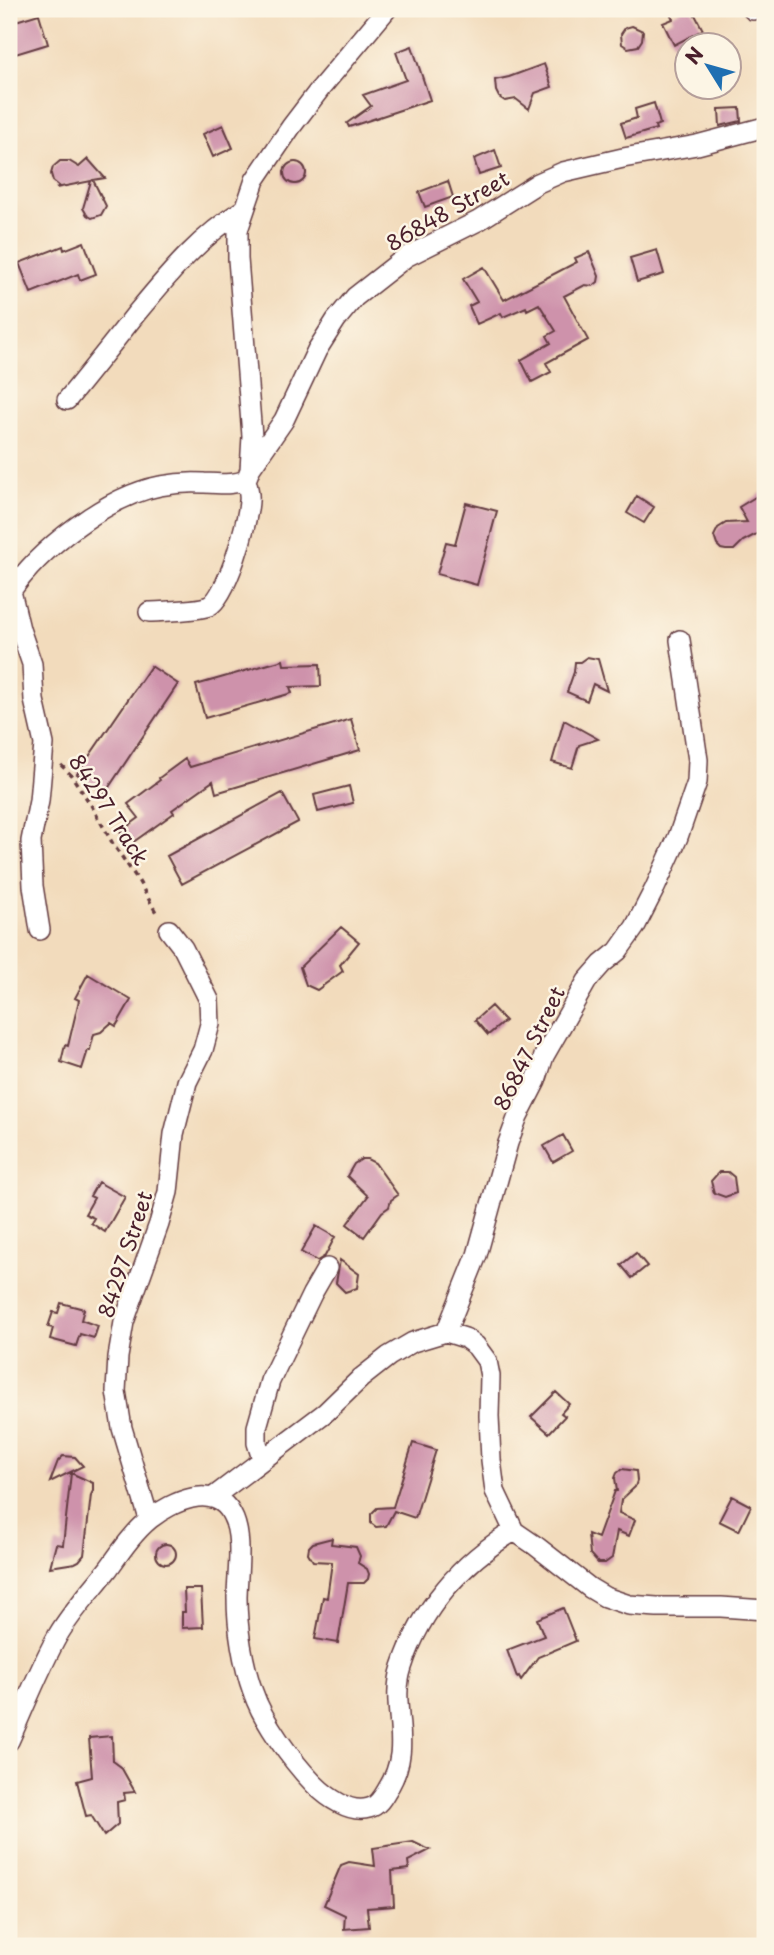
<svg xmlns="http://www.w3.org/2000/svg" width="774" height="1955" font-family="'Playpen Sans',sans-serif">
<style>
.building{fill:#ce92ab}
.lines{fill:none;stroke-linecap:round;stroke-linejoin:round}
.minor-casing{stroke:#633b41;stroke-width:22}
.path{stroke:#633b41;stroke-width:3.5;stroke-dasharray:5 5;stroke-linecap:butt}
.minor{stroke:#fff;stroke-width:19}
.labels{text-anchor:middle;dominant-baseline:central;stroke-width:5;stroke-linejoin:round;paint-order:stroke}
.street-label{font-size:21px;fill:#4a1f2b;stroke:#fcf5e5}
</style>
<rect width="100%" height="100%" fill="#fcf5e5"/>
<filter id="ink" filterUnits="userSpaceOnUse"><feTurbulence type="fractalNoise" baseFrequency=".0143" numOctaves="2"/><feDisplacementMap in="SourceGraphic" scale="14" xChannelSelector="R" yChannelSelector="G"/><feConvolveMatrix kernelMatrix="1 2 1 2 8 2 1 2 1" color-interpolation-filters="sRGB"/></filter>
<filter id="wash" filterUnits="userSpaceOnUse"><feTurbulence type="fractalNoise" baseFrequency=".00686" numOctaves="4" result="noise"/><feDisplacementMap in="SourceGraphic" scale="28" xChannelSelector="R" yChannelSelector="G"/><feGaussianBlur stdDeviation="1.57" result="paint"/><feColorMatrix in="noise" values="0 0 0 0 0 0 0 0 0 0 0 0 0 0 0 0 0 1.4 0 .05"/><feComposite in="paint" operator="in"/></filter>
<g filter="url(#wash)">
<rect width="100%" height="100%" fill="#f2dbbc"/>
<g id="blocks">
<path class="building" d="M683 9H692L703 30 674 45 663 23 673 19 671 15Z
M39 14 48 44 9 56V23Z
M632 26 643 31 642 40 638 46 628 48 622 44 621 34 625 28Z
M412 46 430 100 349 127 347 123 371 106 363 95 406 80 396 52Z
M544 64 552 87 535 93 529 109 516 99 505 101 499 97 496 91 495 80 509 77Z
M654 103 660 124 655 126 656 129 626 138 621 123 637 118 635 109Z
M740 108 741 121 720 126 719 109Z
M223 125 233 148 213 157 203 134Z
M495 150 501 168 479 175 474 159Z
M88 159 105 178 93 180 106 206 101 215 92 218 87 215 83 208 91 181 56 188 59 186 53 181 51 174 53 167 60 161H69L79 167Z
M284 173a11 11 0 1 1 22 0a11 11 0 1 1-22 0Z
M448 181 453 197 425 207 419 192Z
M84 242 96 274 80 280 78 274 31 293 19 263 63 246 64 250Z
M657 250 664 274 637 282 630 258Z
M589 252 599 276 598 282 593 286 585 285 564 296 588 340 546 363 551 372 532 382 521 360 551 343 547 336 556 331 539 304 527 310 526 307 503 317 501 313 477 324 469 306 477 302 463 279 484 267 504 300 577 262 575 258Z
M765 491V534L764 530 743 541 734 550H726L721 549 717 545 714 536 718 528 726 523 747 522 739 507Z
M637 496 654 507 644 523 627 513Z
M466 503 497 511 477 585 437 574 446 542 455 544Z
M587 657 598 659 607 691 593 684 587 701 567 692 574 672 575 662H580Z
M283 660 284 665 320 664 321 686 290 687 292 693 205 718 196 685Z
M151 666 178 684 105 793 77 774Z
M351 719 360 750 216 793 213 781 172 810 174 813 129 845 120 832 139 818 128 804 160 780 159 778 185 759 190 767Z
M564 720 598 739 579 745 572 768 552 762Z
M349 786 353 803 318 812 314 795Z
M282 793 298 822 182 884 167 856Z
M341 927 359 942 340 965 343 971 317 990 306 985 300 967Z
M88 974 131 1000 116 1026 111 1023 101 1032 94 1034 90 1050H88L82 1069 61 1062 65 1045 68 1046 79 1000 75 998Z
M491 1006 505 1021 488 1035 475 1020Z
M563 1135 572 1151 553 1162 544 1146Z
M362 1159H367L375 1163 398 1195 391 1200 389 1207 382 1212 364 1237 347 1224 368 1196 347 1176 354 1164Z
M719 1172H728L734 1177 736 1193 725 1197 714 1193 711 1181Z
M98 1182 125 1197 105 1232 91 1223 94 1218 85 1214 94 1198 90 1196Z
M316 1226 335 1237 325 1256 317 1261 301 1252Z
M636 1253 647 1266 632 1278 621 1265Z
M340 1260 359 1274 357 1288 345 1292 336 1283Z
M61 1303 84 1309 81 1320 98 1326 94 1338 80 1334 76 1346 50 1339 53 1328 48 1327 53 1312 58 1313Z
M556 1392 569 1404 561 1413 565 1416 549 1433 531 1417Z
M413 1443 436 1450 415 1518 394 1511 386 1526 376 1527 371 1523V1514L377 1508 393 1507Z
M63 1456 75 1457 83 1466 50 1482 58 1461Z
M622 1469 636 1471 637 1481 635 1487 621 1500 619 1513 635 1520 629 1536 617 1531 612 1558 605 1563H598L590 1554 588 1534 598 1538 615 1491H617L615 1478 617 1473Z
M71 1473 93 1483V1491L91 1495 84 1555 79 1561 75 1563 50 1567 56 1544 63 1545Z
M732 1496 751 1506 739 1531 719 1521Z
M332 1538 331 1544 356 1547 360 1556 358 1563 367 1569 369 1574 368 1579 364 1583H348L338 1643 315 1639 323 1597 327 1598 332 1562 313 1561 308 1553 309 1547 313 1543Z
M156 1554a10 10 0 1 1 20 0a10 10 0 1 1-20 0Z
M184 1589H201L203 1627 182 1628V1612H185Z
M563 1608 576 1641 538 1657 521 1680 519 1676 517 1677 507 1650 544 1636 537 1619Z
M112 1736 113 1761 121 1767 135 1792 124 1793 125 1800 117 1802 118 1824 104 1836 91 1815 86 1816 77 1781 92 1777 89 1738Z
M413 1842 430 1850 408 1861 409 1869 392 1871 394 1906 367 1908 369 1927 344 1929 345 1915 324 1905 341 1865 349 1862 375 1866 373 1848Z"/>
</g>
</g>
<g filter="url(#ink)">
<use href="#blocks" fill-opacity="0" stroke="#633b41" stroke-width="2"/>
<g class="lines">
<g class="minor-casing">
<path id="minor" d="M752 9 753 10
M67 400C90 372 113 343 135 315 169 274 198 238 244 209
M250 469 284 420 317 350 336 320 355 297 406 257 478 221 538 183 563 172 623 158 697 145 765 127
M11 591 20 629 32 664 34 700 44 744 39 801 31 841 33 886 40 930
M9 594C39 549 107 496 160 486 175 483 189 482 204 483 221 483 229 486 246 480L250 470 252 436 238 259V230L255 180 291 127 320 89 387 9
M149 612C164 611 197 611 209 606 227 597 248 522 249 501 250 494 248 487 246 480
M446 1332 477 1255 508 1143 518 1116 536 1081 544 1056 587 981 602 964 618 951 635 927 655 888 678 837 697 782 698 760 680 640
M262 1459 257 1443V1427L270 1381 312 1294 327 1268
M212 1498 326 1412 361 1378 389 1356 413 1342 446 1332 465 1338 476 1346 487 1361 490 1376 489 1416 491 1460 495 1491 514 1531
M149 1519 122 1428 116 1391 118 1357 124 1322 159 1224 168 1192 174 1134 187 1082 203 1050 210 1024 209 1000 183 948 169 930
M9 1741C25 1706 39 1669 58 1635 72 1611 92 1590 109 1568 121 1551 134 1532 150 1519 161 1510 178 1501 192 1498 208 1494 225 1499 232 1515 244 1537 237 1574 237 1598 237 1627 243 1665 253 1692 263 1722 292 1761 314 1784 327 1797 350 1814 369 1808 378 1806 383 1797 387 1790 416 1745 388 1710 402 1667 421 1608 462 1562 514 1531L536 1546 590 1588 605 1597 629 1605 657 1607H721L765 1610"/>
</g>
<path class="path" d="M61 765 71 775 91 805 113 844 138 880 157 914"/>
<use href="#minor" class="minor"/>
</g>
</g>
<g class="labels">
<g class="street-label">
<text transform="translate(447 210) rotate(-30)">86848 Street</text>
<text transform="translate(110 809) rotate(57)">84297 Track</text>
<text transform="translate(528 1048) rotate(-64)">86847 Street</text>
<text transform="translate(124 1254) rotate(-72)">84297 Street</text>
</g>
</g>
<rect width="774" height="1955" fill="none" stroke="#fcf5e5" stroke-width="35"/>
<g transform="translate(708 66) rotate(307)"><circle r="33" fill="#fcf5e5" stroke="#b59f9b" stroke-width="2"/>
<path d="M0-5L12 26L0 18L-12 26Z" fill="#1f6fb2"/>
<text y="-10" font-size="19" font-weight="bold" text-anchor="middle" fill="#4a1f2b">N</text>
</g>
</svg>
